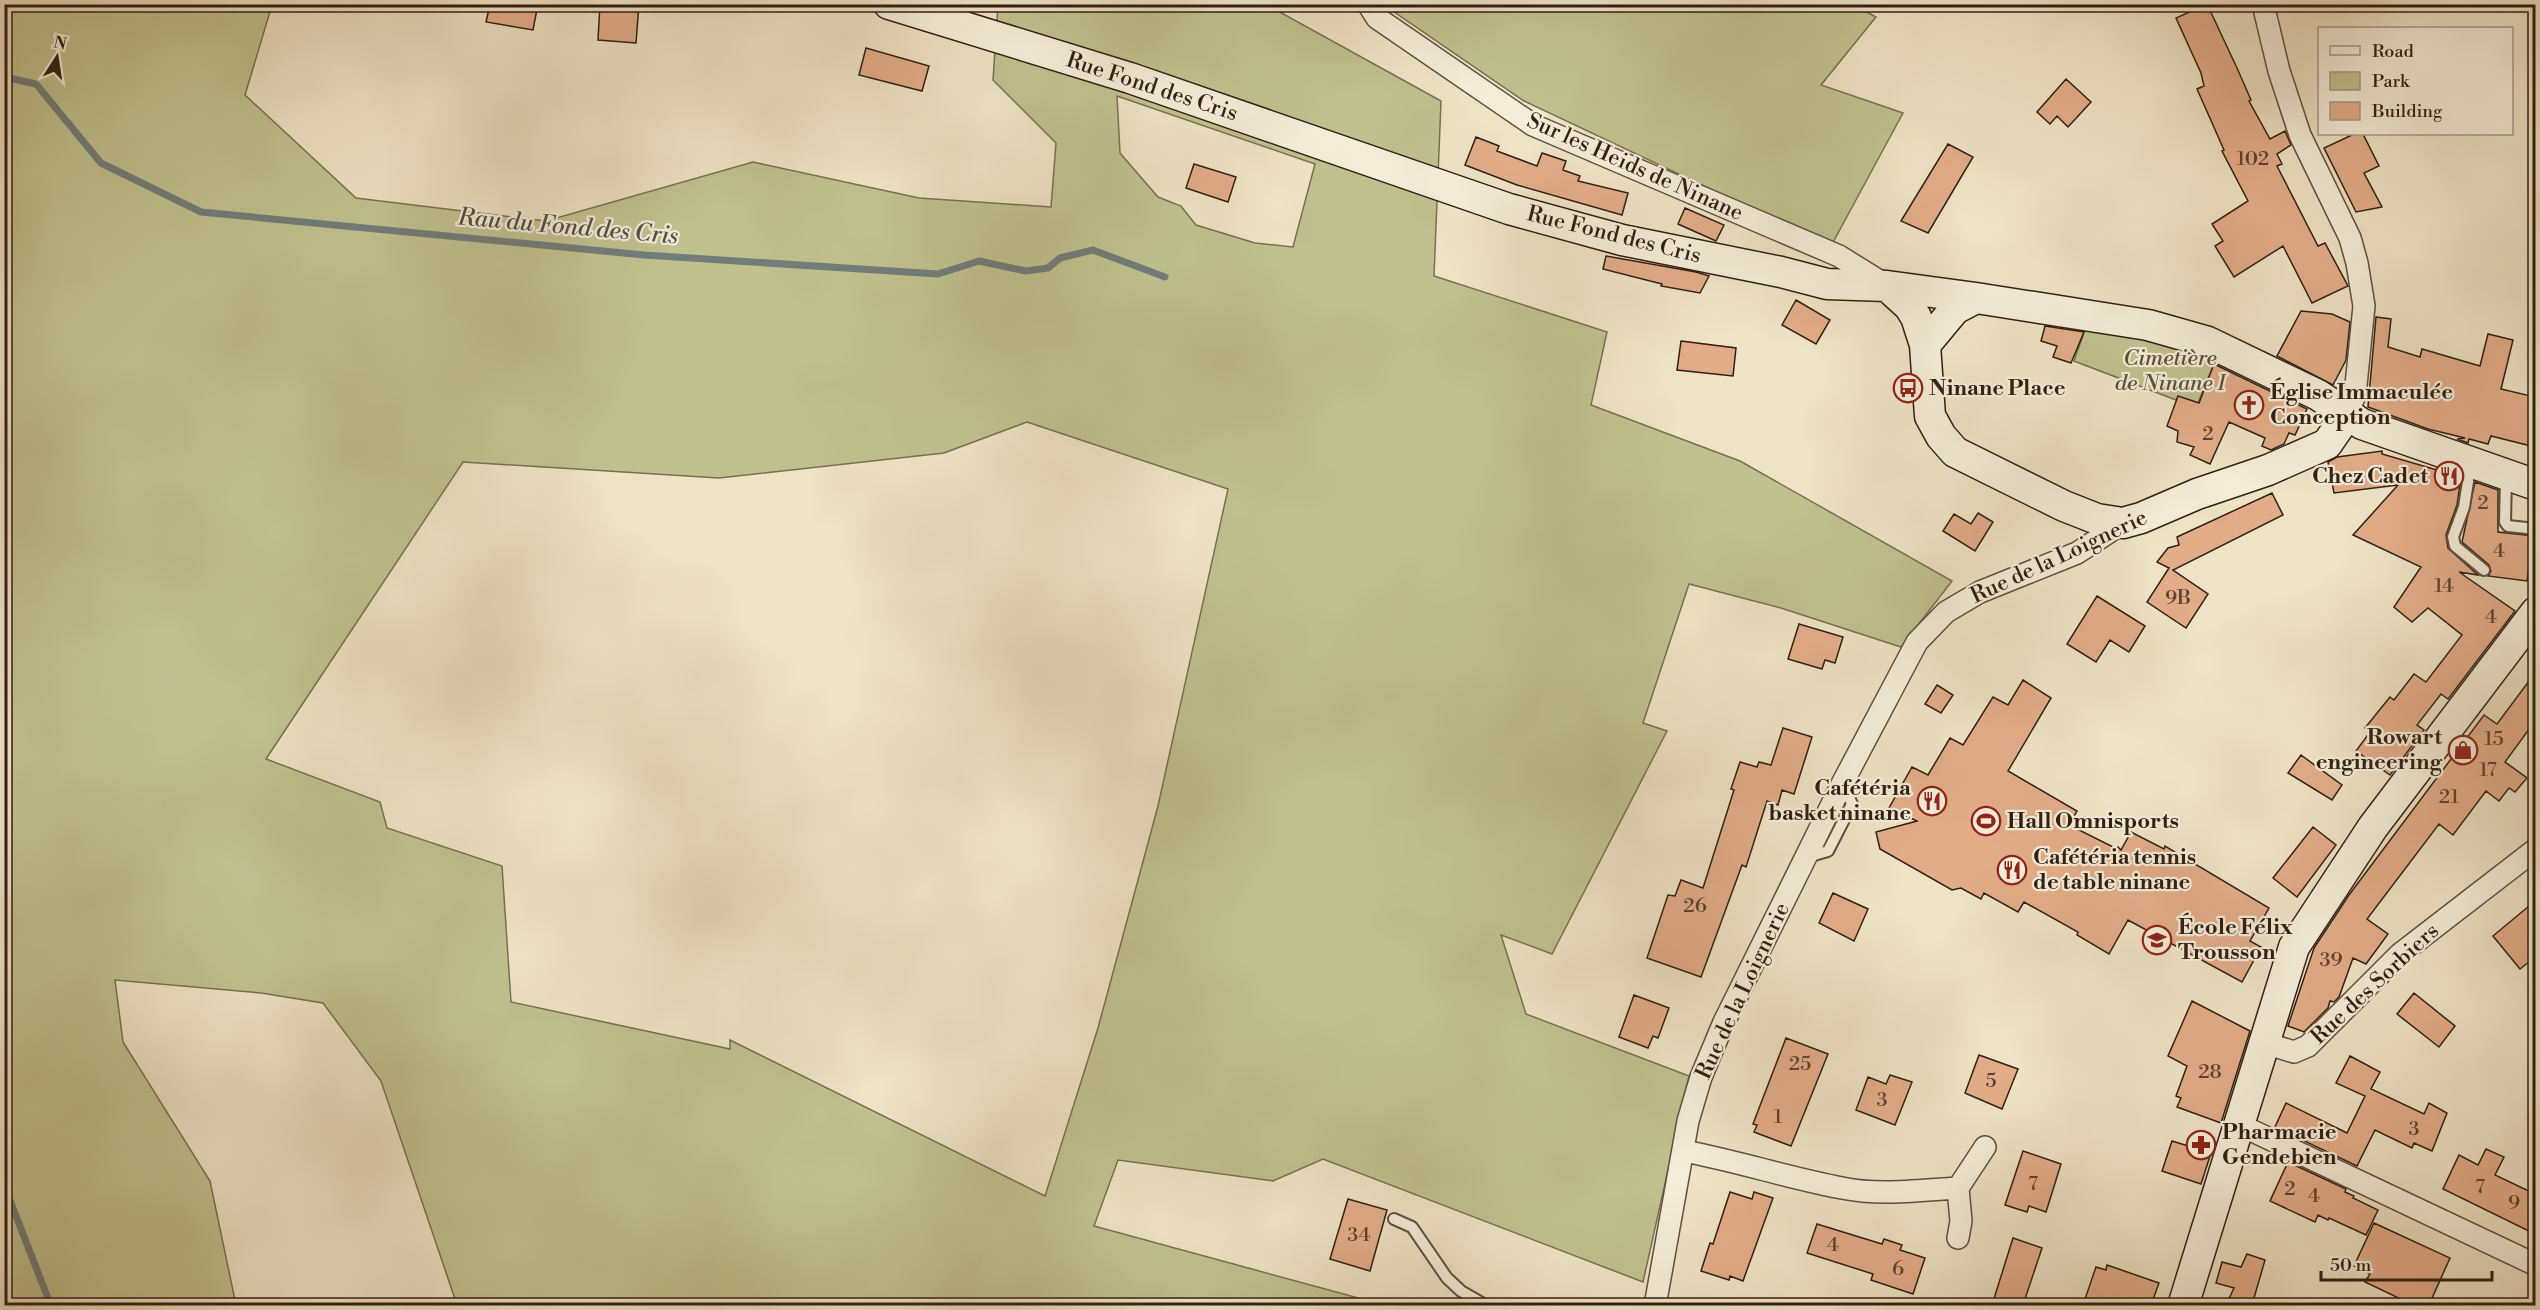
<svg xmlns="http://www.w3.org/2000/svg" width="2540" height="1310" font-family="'Libre Bodoni',serif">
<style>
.green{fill:#c0c18f;stroke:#787050;stroke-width:1.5;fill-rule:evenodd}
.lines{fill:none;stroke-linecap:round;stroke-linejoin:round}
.stream{stroke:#727d7a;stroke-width:7}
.building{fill:#e2ac89;stroke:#311f12;stroke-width:1.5}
.lane-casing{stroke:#60503f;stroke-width:14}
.street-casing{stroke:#60503f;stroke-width:24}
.secondary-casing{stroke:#311f12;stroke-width:33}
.lane{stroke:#f4edd9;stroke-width:10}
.street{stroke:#f4edd9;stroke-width:21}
.secondary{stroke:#f4edd9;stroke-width:30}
.labels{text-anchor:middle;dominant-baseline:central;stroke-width:4.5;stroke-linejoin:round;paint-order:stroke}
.number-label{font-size:20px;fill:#5d4230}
.street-label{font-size:22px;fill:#311f12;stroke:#f4edd9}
.park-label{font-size:22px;font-style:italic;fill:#5c5038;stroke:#f4edd9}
.poi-label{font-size:22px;font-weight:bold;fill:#311f12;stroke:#f4edd9;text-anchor:start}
.water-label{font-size:24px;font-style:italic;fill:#524e46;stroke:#f4edd9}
</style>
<rect width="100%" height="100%" fill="#eee3c5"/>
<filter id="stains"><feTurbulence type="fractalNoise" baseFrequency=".00333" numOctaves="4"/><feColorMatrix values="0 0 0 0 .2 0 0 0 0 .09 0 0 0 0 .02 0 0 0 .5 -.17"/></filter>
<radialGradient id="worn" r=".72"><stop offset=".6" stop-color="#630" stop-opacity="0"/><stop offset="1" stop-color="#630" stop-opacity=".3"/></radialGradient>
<path class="green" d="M5 5H272L245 95 356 198 546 221 753 162 919 198 1051 207 1056 143 993 80 998 5H1267L1441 101 1434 276 1607 332 1591 405 1740 461 1952 581 1901 647 1781 608 1689 584 1643 723 1667 731 1552 954 1501 935 1526 1014 1689 1076 1643 1282 1323 1159 1273 1181 1118 1160 1094 1226 1384 1305H457L381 1081 323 1003 261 993 115 980 123 1042 210 1181 236 1305 5 1306ZM1117 96 1315 164 1293 247 1255 243 1196 225 1181 206 1158 197 1120 153ZM1027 422 1228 489 1158 806 1098 1028 1045 1196 730 1040V1049L511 1002 502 866 387 828 380 802 266 759 463 462 719 478 944 453Z
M1384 5H1854L1876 17 1821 85 1903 113 1831 246 1524 101Z
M2086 327 2153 337 2216 359 2198 403 2178 397 2176 400 2074 361Z"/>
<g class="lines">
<path class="stream" d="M4 77 36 84 101 163 201 212 644 255 938 274 979 261 1026 271 1048 268 1060 258 1093 250 1165 277
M4 1185 51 1306"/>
</g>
<path class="building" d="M490 4H538L533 30 486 22Z
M600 4H639L636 43 598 40Z
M2207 4 2237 68 2251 100 2249 101 2270 139 2285 131 2291 145 2277 154 2282 164 2277 166 2318 246 2325 243 2348 286 2312 303 2283 246 2234 277 2215 246 2223 241 2212 224 2248 201 2222 151 2224 150 2197 89 2204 86 2201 73 2176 18Z
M866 48 929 66 922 91 859 75Z
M2066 79 2091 102 2068 127 2057 116 2050 124 2037 112Z
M2354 134H2363L2379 166 2364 173 2382 207 2356 212 2324 148Z
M1476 137 1499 146 1497 151 1537 166 1542 153 1566 161 1563 170 1580 176 1578 181 1628 193 1622 215 1517 185 1465 165Z
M1948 144 1973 157 1928 233 1901 221Z
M1194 164 1236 177 1228 202 1186 188Z
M1685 208 1724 225 1716 241 1678 224Z
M1606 256 1696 272 1709 276 1700 293 1661 286 1662 284 1603 269Z
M1796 300 1830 320 1816 344 1782 325Z
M2301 311 2332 314 2350 322 2346 360 2333 385 2277 356Z
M2376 317 2391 319 2388 347 2420 357 2422 349 2480 366 2488 334 2513 340 2501 389 2535 397V447L2491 436 2488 444 2469 439 2468 443 2457 439 2465 438 2428 429 2368 407Z
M2045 326 2084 332 2071 363 2053 357 2057 346 2041 341Z
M1681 341 1736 348 1733 376 1677 370Z
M2214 364 2307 409 2295 435 2289 433 2284 444 2271 450 2262 446 2265 438 2229 422 2210 464 2190 455 2194 447 2177 442 2178 431 2167 426 2178 396 2199 403Z
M2382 451V454L2461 477 2457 505 2446 535 2448 548 2478 575 2459 572 2515 611 2448 699 2441 694 2417 725 2424 730 2390 775 2356 751 2370 732 2365 728 2390 697 2394 700 2414 674 2426 682 2462 635 2428 608 2412 622 2394 607 2421 567 2353 535 2398 485 2334 493 2328 462 2337 457Z
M2475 482 2498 490V532L2535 536V569L2529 567 2527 581 2488 576 2491 571 2489 565 2462 542Z
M2272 493 2283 515 2173 570 2208 594 2186 628 2147 602 2169 568 2157 562 2168 548 2179 545 2177 537Z
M1978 513 1993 522 1975 551 1943 531 1954 514 1971 524Z
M2097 596 2145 626 2129 652 2110 640 2096 662 2067 644Z
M1799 624 1843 637 1835 663 1825 660 1822 669 1788 659Z
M2535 673V721L2505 762 2527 778 2515 792 2509 788 2499 801 2486 791 2453 835 2439 824 2367 919 2388 934 2366 964 2353 958 2339 997 2334 1002 2330 1001 2328 1008 2304 1032 2288 1026 2314 948 2349 895 2484 715 2497 724Z
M2023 680 2051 698 2008 771 2077 811 2069 825 2117 849 2118 847 2121 850 2131 832 2164 849 2165 846 2269 908 2250 941 2261 947 2242 982 2128 920 2109 954 2077 935 2078 932 2024 902 2018 912 1984 893 1981 899 1961 888 1952 890 1880 849 1876 832 1917 821 1889 808 1912 767 1928 775 1950 738 1963 745 1993 697 2008 705Z
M1937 685 1953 695 1941 713 1925 704Z
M1783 728 1812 737 1794 794 1782 790 1778 805 1767 801 1746 867 1742 865 1701 977 1647 958 1668 895 1675 896 1681 880 1703 888 1734 790 1731 789 1740 762 1757 767 1759 762 1771 765Z
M2301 755 2342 785 2332 800 2288 773Z
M2313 827 2336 845 2297 897 2273 878Z
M1833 893 1868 909 1854 941 1819 923Z
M2535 901V957L2520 969 2493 936Z
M2414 993 2455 1026 2439 1047 2397 1014Z
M1634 995 1669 1008 1658 1038 1653 1036 1648 1048 1619 1037Z
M2192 1001 2250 1031 2221 1123 2177 1107 2181 1098 2176 1096 2187 1066 2168 1056Z
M1786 1038 1828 1054 1791 1146 1754 1132 1757 1125 1753 1124Z
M1979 1055 2018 1069 2002 1109 1965 1093Z
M2350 1056 2380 1072 2371 1089 2424 1114 2429 1103 2447 1113 2432 1151 2414 1143 2412 1148 2375 1130 2357 1166 2275 1127 2286 1103 2347 1133 2365 1096 2336 1083Z
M1890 1075 1912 1082 1895 1125 1856 1110 1868 1077 1886 1084Z
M2172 1141 2211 1153 2201 1184 2162 1171Z
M2486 1149 2504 1157 2495 1175 2535 1194V1234L2443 1189 2459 1155 2478 1165Z
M2023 1151 2061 1164 2046 1212 2029 1206 2027 1212 2005 1205Z
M2288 1162 2346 1189 2345 1192 2354 1196 2353 1198 2378 1210 2366 1235 2329 1218 2328 1220 2318 1215 2315 1222 2270 1201Z
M1730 1192 1752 1199 1754 1192 1773 1198 1743 1281 1730 1276 1729 1280 1701 1271 1710 1243 1713 1244Z
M1348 1199 1387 1210 1370 1271 1330 1259Z
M2374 1223 2450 1258 2429 1305H2413L2365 1282 2370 1274 2354 1266Z
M1817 1224 1882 1244 1884 1239 1902 1245 1900 1250 1925 1258 1913 1294 1871 1280 1873 1274 1807 1253Z
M2013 1238 2042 1248 2023 1305H1992Z
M2247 1254 2265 1260 2252 1305H2226L2234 1288 2216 1283 2222 1262 2241 1267Z
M2107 1265 2159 1283 2151 1305H2083L2096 1267 2106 1270Z"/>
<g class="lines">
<g class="lane-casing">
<path id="lane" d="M2474 464 2469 475 2464 507 2453 537 2455 546 2484 570
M2506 478 2505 522 2508 526 2536 529
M1807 857 1828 851 1852 804 1843 784
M1394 1219 1412 1227 1447 1278 1461 1291 1487 1306"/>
</g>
<g class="street-casing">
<path id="street" d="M1368 4 1377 18 1533 125 1839 256 1884 284
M2263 4 2279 71 2300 135 2350 238 2357 263 2364 306 2355 395 2347 415
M2265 1043 2294 1052 2308 1046 2400 954 2536 849
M2240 1125 2536 1265
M1684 1151C1737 1161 1789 1178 1842 1188 1880 1196 1919 1190 1958 1188
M1958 1238 1961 1221 1958 1188 1985 1147
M1655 1306 1688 1121 1701 1077 1724 1022 1842 784 1917 642 1946 612 1980 592 2077 553 2123 523"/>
</g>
<g class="secondary-casing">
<path id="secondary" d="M889 4 1130 78 1509 209 1622 240 1781 272 1827 284 1887 286 1976 298 2148 325 2208 342 2318 395 2362 424 2536 485
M1887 286 1909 306 1916 317 1925 345 1930 416 1941 436 1955 452 2064 506 2097 519 2123 523 2141 518 2197 494 2268 470 2327 444 2347 415
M1925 345 1955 309 1976 298
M2183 1306 2294 947 2373 827 2536 612"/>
</g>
<use href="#lane" class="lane"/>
<use href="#street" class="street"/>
<use href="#secondary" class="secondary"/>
</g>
<defs>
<g id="bus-ring" transform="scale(1.5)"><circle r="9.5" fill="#f4edd9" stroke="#8f2418" stroke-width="1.5"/><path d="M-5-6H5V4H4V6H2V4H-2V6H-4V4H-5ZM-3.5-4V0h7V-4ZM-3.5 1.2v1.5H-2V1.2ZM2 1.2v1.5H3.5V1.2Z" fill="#8f2418"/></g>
<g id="church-ring" transform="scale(1.5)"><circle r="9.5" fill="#f4edd9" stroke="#8f2418" stroke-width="1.5"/><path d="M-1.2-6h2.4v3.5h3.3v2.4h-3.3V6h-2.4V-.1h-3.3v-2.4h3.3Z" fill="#8f2418"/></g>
<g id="restaurant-ring" transform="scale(1.5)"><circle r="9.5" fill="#f4edd9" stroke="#8f2418" stroke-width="1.5"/><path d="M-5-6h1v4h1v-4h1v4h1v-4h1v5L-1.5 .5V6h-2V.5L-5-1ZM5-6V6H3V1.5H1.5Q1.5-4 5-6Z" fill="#8f2418"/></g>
<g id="shop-ring" transform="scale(1.5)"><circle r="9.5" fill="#f4edd9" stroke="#8f2418" stroke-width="1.5"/><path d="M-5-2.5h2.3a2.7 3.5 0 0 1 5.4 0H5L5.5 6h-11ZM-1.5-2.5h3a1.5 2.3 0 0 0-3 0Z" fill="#8f2418"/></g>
<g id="stadium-ring" transform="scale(1.5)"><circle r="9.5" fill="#f4edd9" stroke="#8f2418" stroke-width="1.5"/><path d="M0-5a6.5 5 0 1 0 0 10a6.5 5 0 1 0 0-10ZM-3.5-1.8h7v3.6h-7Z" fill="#8f2418"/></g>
<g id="school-ring" transform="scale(1.5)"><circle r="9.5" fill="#f4edd9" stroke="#8f2418" stroke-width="1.5"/><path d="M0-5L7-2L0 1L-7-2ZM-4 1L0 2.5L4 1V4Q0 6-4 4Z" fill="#8f2418"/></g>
<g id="pharmacy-ring" transform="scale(1.5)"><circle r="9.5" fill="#f4edd9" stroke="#8f2418" stroke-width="1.5"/><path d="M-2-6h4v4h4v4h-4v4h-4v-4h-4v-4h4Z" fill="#8f2418"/></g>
</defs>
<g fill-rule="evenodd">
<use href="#bus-ring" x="1908" y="388"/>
<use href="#church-ring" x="2249" y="405"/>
<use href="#restaurant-ring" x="2449" y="476"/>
<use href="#shop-ring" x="2463" y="750"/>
<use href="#restaurant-ring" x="1932" y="801"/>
<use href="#stadium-ring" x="1986" y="821"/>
<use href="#restaurant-ring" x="2012" y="870"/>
<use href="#school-ring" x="2157" y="940"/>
<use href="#pharmacy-ring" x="2201" y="1145"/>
</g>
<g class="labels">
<g class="number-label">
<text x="2253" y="159">102</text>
<text x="2208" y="434">2</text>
<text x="2483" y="503">2</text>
<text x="2499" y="551">4</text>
<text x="2444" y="586">14</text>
<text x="2178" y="598">9B</text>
<text x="2491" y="617">4</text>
<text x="2494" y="739">15</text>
<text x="2488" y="770">17</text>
<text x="2449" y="797">21</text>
<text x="1695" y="906">26</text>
<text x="2331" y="960">39</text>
<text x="1800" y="1064">25</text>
<text x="2210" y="1072">28</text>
<text x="1991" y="1081">5</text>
<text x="1882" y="1100">3</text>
<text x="1778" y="1117">1</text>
<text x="2414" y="1129">3</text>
<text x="2033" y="1184">7</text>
<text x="2480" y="1187">7</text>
<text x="2290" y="1189">2</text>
<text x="2314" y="1196">4</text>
<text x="2514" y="1203">9</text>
<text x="1359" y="1235">34</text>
<text x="1833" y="1245">4</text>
<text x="1898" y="1269">6</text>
</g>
<g class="street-label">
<text transform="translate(1152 87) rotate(18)">Rue Fond des Cris</text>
<text transform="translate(1635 167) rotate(24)">Sur les Heids de Ninane</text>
<text transform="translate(1614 235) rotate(14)">Rue Fond des Cris</text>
<text transform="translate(2059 557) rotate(-25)">Rue de la Loignerie</text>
<text transform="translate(2375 984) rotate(-43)">Rue des Sorbiers</text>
<text transform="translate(1743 991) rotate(-65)">Rue de la Loignerie</text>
</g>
<g class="park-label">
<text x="2170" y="358">Cimetière<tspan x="2170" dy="25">de Ninane I</tspan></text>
</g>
<g class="poi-label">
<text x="1929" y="388">Ninane Place</text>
<text x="2270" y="392">Église Immaculée<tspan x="2270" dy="25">Conception</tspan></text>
<text x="2428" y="476" text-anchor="end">Chez Cadet</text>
<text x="2442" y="737" text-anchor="end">Rowart<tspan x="2442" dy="25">engineering</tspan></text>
<text x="1911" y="788" text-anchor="end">Cafétéria<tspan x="1911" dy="25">basket ninane</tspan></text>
<text x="2007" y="821">Hall Omnisports</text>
<text x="2033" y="857">Cafétéria tennis<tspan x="2033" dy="25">de table ninane</tspan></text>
<text x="2178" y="927">École Félix<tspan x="2178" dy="25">Trousson</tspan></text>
<text x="2222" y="1132">Pharmacie<tspan x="2222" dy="25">Gendebien</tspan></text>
</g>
<g class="water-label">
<text transform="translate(568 227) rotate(5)">Rau du Fond des Cris</text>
</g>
</g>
<rect width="2540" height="1310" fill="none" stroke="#eee3c5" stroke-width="24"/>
<rect x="6" y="6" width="2528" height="1298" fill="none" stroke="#311f12" stroke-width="3"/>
<rect x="12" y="12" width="2516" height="1286" fill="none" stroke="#311f12" stroke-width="1.5"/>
<rect x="2318" y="27" width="195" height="108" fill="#f4edd9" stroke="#a69b89" stroke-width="1.5"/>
<rect x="2330" y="46" width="30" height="9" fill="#f4edd9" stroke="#a69b89" stroke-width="1.5"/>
<text x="2372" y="57" font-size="18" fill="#311f12">Road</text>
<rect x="2330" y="72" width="30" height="18" fill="#c0c18f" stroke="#a69b89" stroke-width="1.5"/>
<text x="2372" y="87" font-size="18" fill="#311f12">Park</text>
<rect x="2330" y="102" width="30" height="18" fill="#e2ac89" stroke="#a69b89" stroke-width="1.5"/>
<text x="2372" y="117" font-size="18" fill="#311f12">Building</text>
<g transform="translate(57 57) rotate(12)" stroke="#f4edd9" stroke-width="4.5" paint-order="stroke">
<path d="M0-4.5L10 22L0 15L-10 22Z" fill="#311f12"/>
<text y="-9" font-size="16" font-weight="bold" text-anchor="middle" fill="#311f12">N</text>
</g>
<path d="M2321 1271v9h171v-9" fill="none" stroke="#311f12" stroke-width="3"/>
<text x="2330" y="1271" font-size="18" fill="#311f12" stroke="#f4edd9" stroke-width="4.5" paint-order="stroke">50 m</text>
<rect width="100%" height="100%" filter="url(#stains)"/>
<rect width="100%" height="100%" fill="url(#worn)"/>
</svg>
